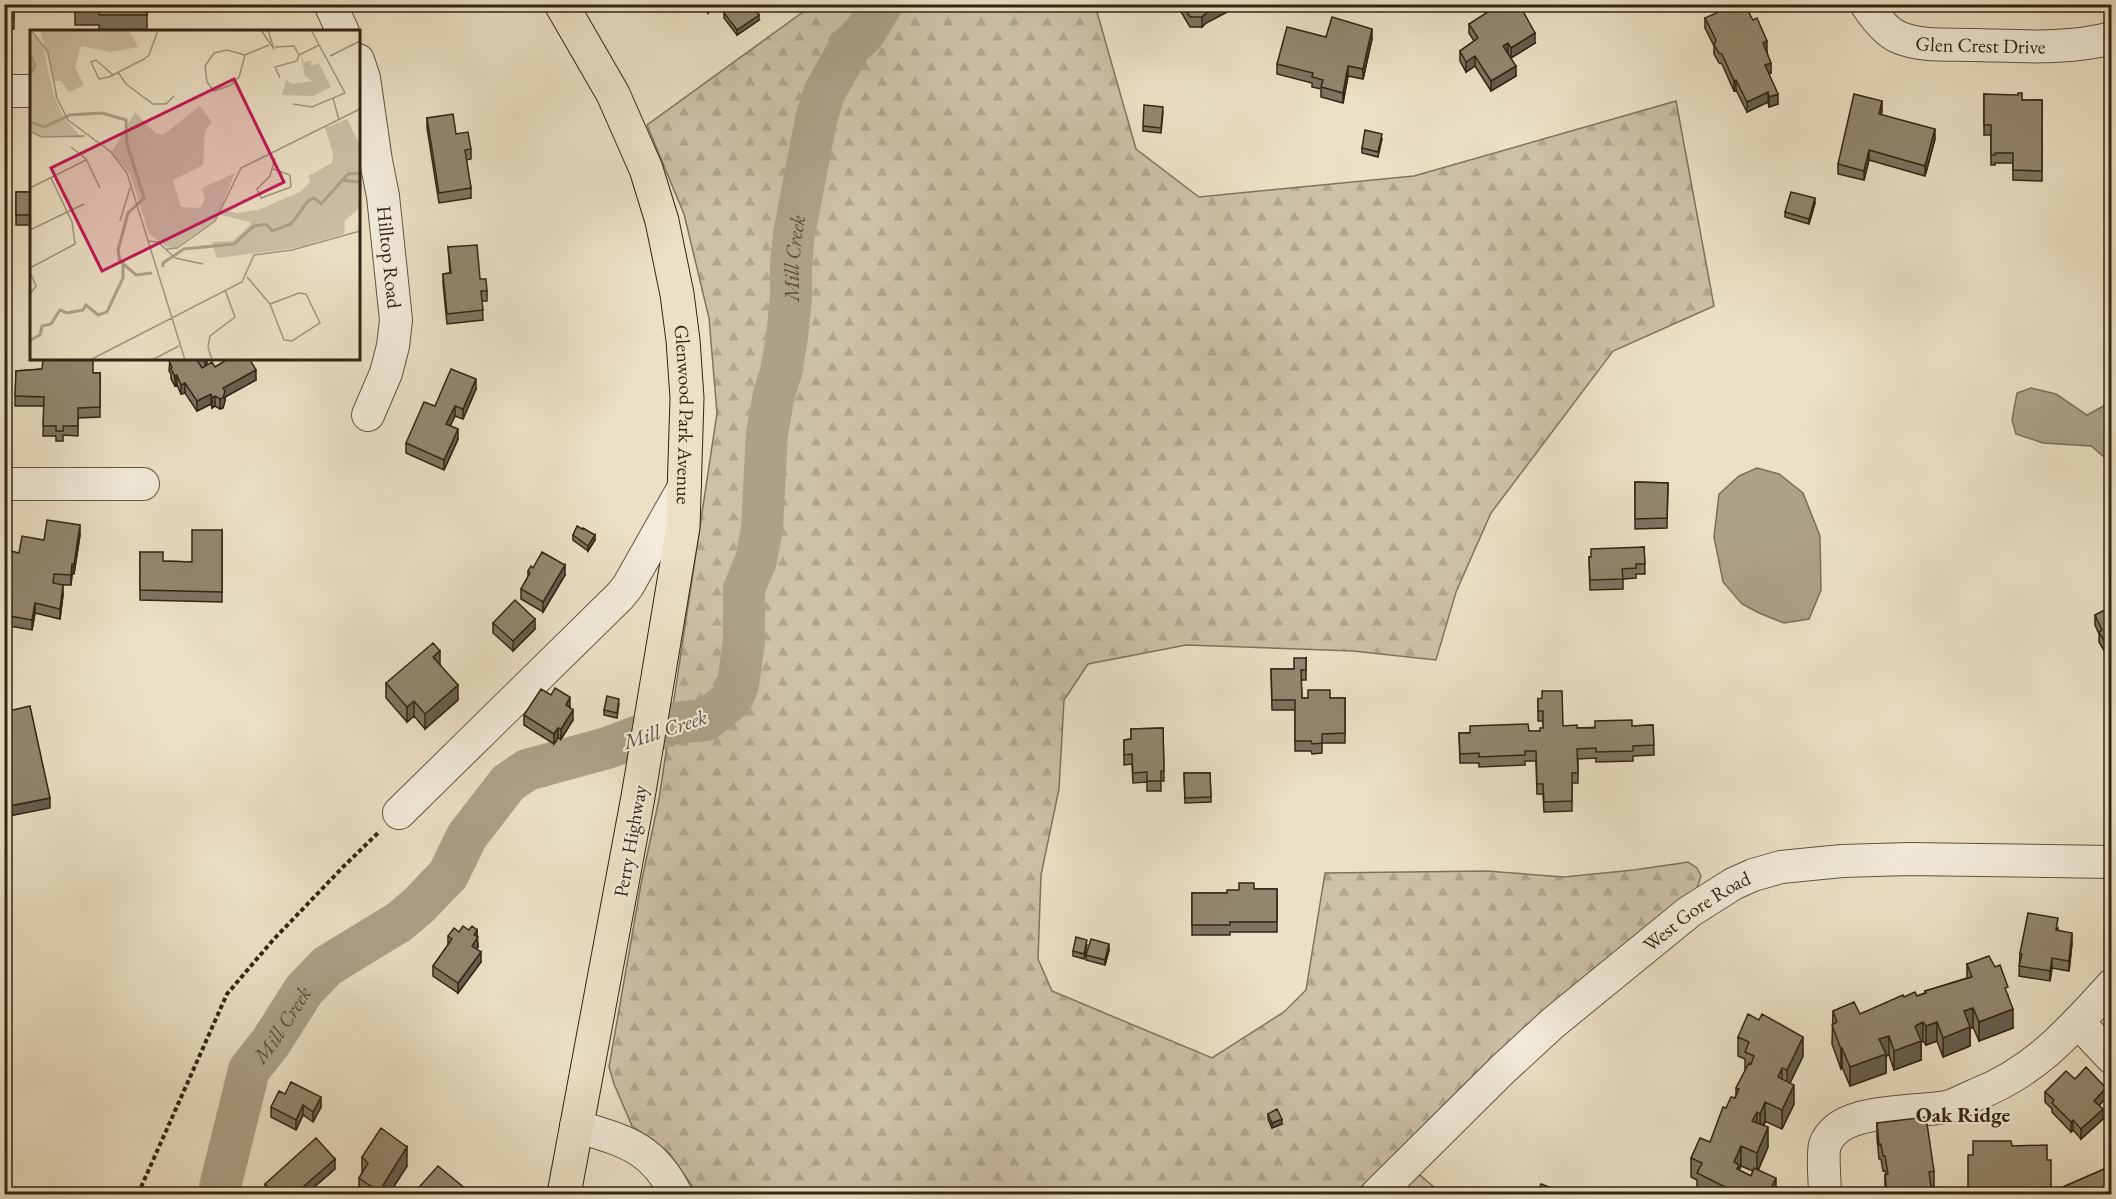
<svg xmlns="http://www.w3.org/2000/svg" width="2116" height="1199" font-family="'EB Garamond',serif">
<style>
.forest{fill:url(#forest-firs);stroke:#80735e;stroke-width:1.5}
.water{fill:#ada189;stroke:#7c6f5a;stroke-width:1.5}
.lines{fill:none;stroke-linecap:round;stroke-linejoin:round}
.river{stroke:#ada189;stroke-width:42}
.minor-casing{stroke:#615440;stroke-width:34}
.major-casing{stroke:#332513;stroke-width:35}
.path{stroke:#332513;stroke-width:4;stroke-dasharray:4.5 3;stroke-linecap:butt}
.minor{stroke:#f3ecda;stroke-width:32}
.major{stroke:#ece1c6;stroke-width:33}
.wall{fill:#7e7460;stroke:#332513;stroke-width:1.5;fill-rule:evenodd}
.shaded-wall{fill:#675e4e;stroke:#332513;stroke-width:1.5}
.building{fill:#938770;stroke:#332513;stroke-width:1.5}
.labels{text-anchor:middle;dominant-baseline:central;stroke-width:4.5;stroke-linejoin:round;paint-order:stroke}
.street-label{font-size:20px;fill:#332513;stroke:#f3ecda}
.water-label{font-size:21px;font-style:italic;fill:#5e503c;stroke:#f3ecda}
.neighbourhood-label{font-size:21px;font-weight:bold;fill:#332513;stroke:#f3ecda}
.inset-river{fill:none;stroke:#ada189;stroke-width:3}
.inset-road{fill:none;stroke:#a2967e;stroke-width:1.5}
.view{fill:#c2185b;fill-opacity:0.15;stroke:#c2185b;stroke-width:3}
.inset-edge{fill:none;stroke:#332513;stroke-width:3}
</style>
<defs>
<pattern id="forest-firs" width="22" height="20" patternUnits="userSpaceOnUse" patternTransform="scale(1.5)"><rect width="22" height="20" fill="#cdc1a8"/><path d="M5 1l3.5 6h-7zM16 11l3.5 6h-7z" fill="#b0a690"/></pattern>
</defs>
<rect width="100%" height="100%" fill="#ece1c6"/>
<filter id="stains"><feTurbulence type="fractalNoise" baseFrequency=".00333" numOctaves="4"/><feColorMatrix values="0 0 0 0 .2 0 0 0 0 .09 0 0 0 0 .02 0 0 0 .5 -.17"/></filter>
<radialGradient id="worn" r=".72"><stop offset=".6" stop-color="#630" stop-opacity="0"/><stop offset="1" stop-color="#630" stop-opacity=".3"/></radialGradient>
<path class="forest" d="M814 4 1095 5 1136 149 1199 197 1414 176 1676 101 1714 306 1613 351 1491 513 1456 592 1436 660 1353 651 1186 645 1088 664 1064 700 1059 789 1041 875 1038 959 1052 991 1212 1058 1284 1012 1306 990 1325 873 1487 871 1564 877 1634 870 1688 862 1697 868 1701 876 1697 888 1633 939 1475 1074 1392 1159 1353 1194H695L693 1187 669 1153 632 1126 614 1084 609 1067 641 884 659 799 717 413 709 318 684 214 647 125Z
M1420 1175 1442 1194H1396Z"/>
<path class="water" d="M2031 388 2056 394 2087 415 2111 402V463L2091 446 2043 443 2016 434 2012 420 2017 393Z
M1757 468 1779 474 1803 493 1820 536 1821 590 1809 619 1784 623 1759 613 1742 604 1723 582 1714 537 1719 494 1739 476Z"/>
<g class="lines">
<path class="river" id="s1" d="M222 1194 220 1187 249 1070 271 1042 304 990 327 966 399 922 418 906 448 875 467 836 508 783 527 770 607 748 674 723 706 720 732 699 738 685 744 640V589L756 560 762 528 767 433 774 394 781 372 787 337 791 298V265L794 234 816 120 824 93 851 45 864 34 882 4"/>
<g class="minor-casing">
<g id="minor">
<path d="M330 4 343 32"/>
<path id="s2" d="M1866 4C1874 16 1885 31 1898 37 1920 47 1951 44 1975 45 2020 46 2067 50 2112 38"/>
<path id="s3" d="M358 60 364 78 376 161 383 196 396 320 393 346 386 373 368 415"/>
<path d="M4 91H32"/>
<path d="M4 484H143"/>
<path d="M399 813 620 596 628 586 685 485"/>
<path d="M2078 1022 2112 1058"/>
<path d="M576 1126C624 1141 652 1146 676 1194"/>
<path id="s4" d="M1377 1194 1503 1069 1553 1023 1689 912 1733 884 1753 875 1781 867 1842 861 1909 859 2112 862"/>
<path d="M1825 1194C1825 1183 1822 1154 1825 1145 1827 1138 1834 1131 1839 1127 1863 1110 1916 1112 1946 1107 1956 1105 1966 1099 1975 1095 2035 1072 2070 1031 2112 985"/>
</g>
</g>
<g class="major-casing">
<g id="major">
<path id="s5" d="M561 4 613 94 646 169 662 221 677 294 683 340 687 398 683 527 638 797 564 1194"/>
</g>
</g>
<path class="path" d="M138 1194 227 994 273 940 344 866 380 831"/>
<use href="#minor" class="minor"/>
<use href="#major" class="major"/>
</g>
<path class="wall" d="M4 4H18V11L14 12V29H4Z
M63 4H147V29L99 30V25H75V11H63Z
M698 4H715L708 13Z
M1170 4H1232L1229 11 1206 23 1202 27H1190L1180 10 1174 11Z
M724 13 759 20 737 35 724 18Z
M1705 18 1767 51 1771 73 1769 74 1778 104 1769 107 1768 102 1747 112 1736 90 1734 91 1722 64 1719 63 1714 54V46L1705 28Z
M1469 24 1535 43 1511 58 1516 76 1491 91 1475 66 1466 72 1460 61V51L1474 41 1469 33Z
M1326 37 1372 39 1363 79 1348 76 1343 103 1321 97V89L1312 87V83L1277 74V64Z
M1984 94 2022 100H2042V181L2013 180V163H1995V165H1991V135H1984Z
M1882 111 1881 115 1935 139 1925 176 1869 160 1864 180 1838 174V164Z
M1163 112 1161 133 1143 131V126Z
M427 118 456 134 471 149V159L466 160 471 188V198L439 203 427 128Z
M32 139V225H16V192H31Z
M1382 139 1378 157 1362 153V148Z
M1815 203 1809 224 1785 217V212Z
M448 247 480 279 487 291V301H482L483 320 447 324 443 283V274L450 273Z
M170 358H208L206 366 215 367 226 361V358H249L256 380 225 397V401L223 408 220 409 215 406 212 408 211 404 197 411 185 393 181 394 177 385 175 386 171 379V374L169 371Z
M77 360 93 373H100V417L78 418V436L63 435V441H56V436H43L44 406H15L16 371 42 369Z
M476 389 463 419 455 416 450 426 458 439 444 470 406 453V443L435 406Z
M1635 482 1668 483 1667 528 1635 529Z
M222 530V602L140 600V552L163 561 192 562Z
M80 535 74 574H72L71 585H62L63 595 60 619 35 613 32 630 4 625V585L44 540Z
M573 535 595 540 588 551 573 540Z
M1644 547 1645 574H1636V578L1623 579V589L1590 590 1589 557Z
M533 568 565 575 543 612 521 599V589L528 577V571Z
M2112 597V667L2106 657V654L2099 642V634L2095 625V615L2105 610V600Z
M493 623 535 629 513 651 493 633Z
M1306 658V680H1301L1302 698H1345V743H1322V753L1312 754 1311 751H1295V710H1272L1271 669H1294Z
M440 664 458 700 425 729 414 716 407 722 386 698V683Z
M1538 699 1563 726 1577 728 1653 725 1654 755 1633 756V761L1596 762V758L1578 759V783H1572V811L1544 812 1543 794H1537L1536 761H1525V765L1479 767V763H1460L1459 733 1540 731 1543 728V721H1538Z
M619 704 617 718 604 715V710Z
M570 707 573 720 561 739 558 738 554 744 524 725V715Z
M1163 728 1164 781H1161V791H1147V782L1133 783 1132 764 1124 765V740L1131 739V729Z
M1184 773H1210L1211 802 1185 803Z
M1254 889H1277V932H1230V935H1192V893H1227Z
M2058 928V931L2072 943 2069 971 2052 968 2050 981 2019 976 2020 953Z
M459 932 477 937 478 947 476 949 481 962 458 993 433 976V966L448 945V936Z
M1087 945 1084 959 1073 956V951Z
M1109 950 1105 965 1086 960V955Z
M1967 964 2008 995 2013 1028 1979 1041 1973 1027 1970 1029V1046L1943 1057 1937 1041 1926 1045 1923 1041 1921 1042V1060L1894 1070 1889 1055 1886 1056V1073L1850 1086 1842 1067 1841 1069 1832 1044 1833 1011 1860 1014 1904 997 1917 996 1925 993V991L1967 978Z
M1738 1037 1803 1056 1790 1083 1794 1104 1782 1129 1765 1121 1764 1125 1768 1147 1758 1170 1776 1194H1700L1697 1193V1180L1691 1177V1158L1710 1142 1735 1098 1736 1094V1088L1745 1071V1059L1738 1056ZM1741 1166 1753 1171 1751 1176 1739 1170Z
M2075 1079 2106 1098 2099 1105 2103 1119 2081 1139 2073 1130 2071 1132 2052 1112V1109L2045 1102V1092Z
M285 1094 321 1107 313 1122 303 1115 296 1130 271 1117V1107Z
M1268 1114 1282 1124 1272 1128 1268 1119Z
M1877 1123 1934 1171V1186H1931L1932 1194H1885V1175H1886L1885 1171H1883L1881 1159H1879L1877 1138Z
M2012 1146 2047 1160 2051 1194H1968L1973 1155Z
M2112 1155V1194H2063V1187L2107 1168V1157Z
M362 1157 407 1166 391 1191 397 1194H359V1178L362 1173Z
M335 1169 306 1194H265V1184Z"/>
<path class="shaded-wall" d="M708 4H715L708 13Z
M1223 4H1232L1229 11 1206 23 1202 27V17L1206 13Z
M759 15V20L737 35V30Z
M1372 29V39L1363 79V69Z
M1535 33V43L1511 58V48Z
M1767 41V51L1763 53V43Z
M1508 43V53L1503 46Z
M1475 56V66L1466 72V62Z
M1771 63V73L1765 75V65Z
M1348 66V76L1343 103V93Z
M1516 66V76L1491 91V81Z
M1736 80V90L1734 91V81Z
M1768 92V102L1747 112V102Z
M1778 94V104L1769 107V97Z
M1882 101V111L1879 124V114Z
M1935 129V139L1925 176V166Z
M1869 150V160L1864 180V171Z
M1815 198V203L1809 224V219Z
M205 358H208L205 370Z
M256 370V380L225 397V401L223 408 220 409V399L223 388Z
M177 375V385L175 386V376Z
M476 379V389L463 419V409Z
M185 383V393L181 394V385Z
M211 394V404L197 411V401Z
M215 396V406L212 408V398Z
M455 406V416L446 434V424Z
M458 429V439L444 470V460Z
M80 525V535L74 574V564Z
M595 535V540L588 551V546Z
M72 564V574L71 585V575Z
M565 565V575L543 612V602Z
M63 585V595L60 619V609Z
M35 603V613L32 630V620Z
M535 619V629L513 651V641Z
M440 651V666L433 657Z
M458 685V700L425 729V714Z
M570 697V707L566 705Z
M414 701V716L407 722V707Z
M573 710V720L561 739V729Z
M558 728V738L554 744V734Z
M50 798V808L4 817V807Z
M477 930 478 947 472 956V946L474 935Z
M2072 933V943L2069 971V961Z
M1109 944V950L1105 965V960Z
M481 952V962L458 993V983Z
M2052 958V968L2050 981V971Z
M1973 1008V1027L1970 1029V1046L1943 1057V1038L1964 1011Z
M2013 1009V1028L1979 1041V1022Z
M1923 1022V1041L1921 1042V1060L1894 1070V1051L1915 1026Z
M1937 1022V1041L1926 1045V1026Z
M1889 1036V1055L1886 1056V1073L1850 1086V1067L1879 1039Z
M1803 1037V1056L1787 1089V1070Z
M1842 1048V1067L1841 1069V1049Z
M1782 1068V1088L1778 1077Z
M1794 1085V1104L1782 1129V1110Z
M2106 1088V1098L2094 1111V1101Z
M321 1097V1107L313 1122V1112Z
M1765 1102V1121L1760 1133V1114Z
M303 1105V1115L296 1130V1120Z
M2103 1109V1119L2081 1139V1129Z
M1757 1112V1131L1752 1121Z
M1282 1119V1124L1272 1128V1123Z
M2073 1120V1130L2071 1132V1122Z
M1768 1127V1147L1757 1173V1153Z
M1741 1146V1166L1739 1170V1184L1734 1162Z
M407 1147V1166L389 1194 383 1185Z
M335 1159V1169L306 1194H295Z
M1776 1178V1194H1768Z"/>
<path class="building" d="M4 4H14V19H4Z
M75 4H147V15H99V10L75 11Z
M736 4H752L759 15 737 30 724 13Z
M1182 4H1223L1206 13 1202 17H1190Z
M1500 4H1519L1535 33 1511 48 1508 43 1503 46 1516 66 1491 81 1475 56 1466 62 1460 51 1478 38 1469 24Z
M1736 4H1744L1753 20 1757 18 1767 41 1763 43 1771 63 1765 65 1778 94 1769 97 1768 92 1747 102 1736 80 1734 81 1722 54 1719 53 1714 45 1716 40 1705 18Z
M1332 17 1372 29 1363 69 1348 66 1343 93 1321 87 1323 80 1312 77 1313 73 1277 64 1287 27 1326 37Z
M2018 93H2022V100H2042V171L2013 170V153H1995V155H1991V125H1984V94L2018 95Z
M1854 94 1882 101 1879 114 1935 129 1925 166 1869 150 1864 171 1838 164Z
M1144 105 1163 107 1161 128 1143 126Z
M453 114 456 134 468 132 471 149 465 150 471 188 439 193 427 118Z
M1365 130 1382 134 1378 152 1362 148Z
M31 139H32V186Z
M16 192H32V215H16Z
M1791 192 1815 198 1809 219 1785 212Z
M477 245 480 279H486L487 291H481L483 310 447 314 443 274 451 273 448 247Z
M56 358H77V360H93V373H100V407L78 408V426H63V431H56V426H43L44 397 15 396 16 371 42 369 43 360H56Z
M170 358H205V360L200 359 197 360 202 368 212 362 215 367 228 359 227 358H249L256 370 223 388 225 391 223 398 220 399 215 396 212 398 211 394 197 401 185 383 181 385 177 375 175 376 171 369 172 367 169 361Z
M451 369 476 379 463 409 455 406 446 424 458 429 444 460 406 443 424 402 435 406Z
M1635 482 1668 483 1667 518 1635 519Z
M47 520 80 525 74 564H72L71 575 54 574 53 583 63 585 60 609 35 603 32 620 4 615V602L6 589H4V585L11 551 19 553 22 536 44 540Z
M577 526 582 529 583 528 595 535 588 546 573 535Z
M192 530H222V592L140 590V552H163V561L192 562Z
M1644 547 1645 564H1636V568L1622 569 1623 579 1590 580 1589 557H1591V549Z
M542 552 565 565 543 602 521 589 530 573 528 571 531 566 533 568Z
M2112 597V657L2106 647 2110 645 2109 643 2106 644 2099 632 2102 630 2095 615 2109 608 2105 600Z
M515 600 535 619 513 641 493 623Z
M433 643 440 651 433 657 458 685 425 714 414 701 407 707 386 683Z
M1294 658H1306V670H1301L1302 698H1308V690H1330V698H1345V733L1322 734V743L1312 744 1311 741H1295V700H1272L1271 669H1294Z
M555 688 570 697 566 705 573 710 561 729 558 728 554 734 524 715 541 689 551 695Z
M1542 691H1562L1563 726 1577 725V728H1595V721L1632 720V726L1653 725 1654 745 1633 746V751L1596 752V748L1577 749 1578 773H1572V801L1544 802 1543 784H1537L1536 751H1525V755L1479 757V753L1460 754 1459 733H1470V726L1528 724 1529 731H1540V728H1543V711H1538V699L1542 698Z
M607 696 619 699 617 713 604 710Z
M30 706 50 798 4 807V712Z
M1163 728 1164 771H1161V781H1147V772L1133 773 1132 754 1124 755V740L1131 739V729Z
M1184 773H1210L1211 797 1185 798Z
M1239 883H1254V889H1277V922H1230V925H1192V893H1227V890H1239Z
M2028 913 2058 918 2056 930 2072 933 2069 961 2052 958 2050 971 2019 966 2022 954 2020 953Z
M463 926 469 930 472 926 477 930 474 935 478 937 472 946 481 952 458 983 433 966 452 939 448 936 454 928 459 932Z
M1076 937 1087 940 1084 954 1073 951Z
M1091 939 1109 944 1105 960 1086 955Z
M1989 956 1995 967 2000 965 2008 987 2005 988 2013 1009 1979 1022 1973 1008 1964 1011 1970 1027 1943 1038 1937 1022 1926 1026 1923 1022 1915 1026 1921 1041 1894 1051 1889 1036 1879 1039 1886 1054 1850 1067 1842 1048 1841 1049 1832 1025 1837 1022 1833 1011 1854 1002 1860 1014 1903 995 1904 997 1915 992 1917 996 1926 993 1925 991 1972 977 1967 964Z
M1748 1014 1759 1020 1762 1014 1803 1037 1787 1070 1782 1068 1778 1077 1794 1085 1782 1110 1765 1102 1760 1114 1757 1112 1752 1121 1768 1127 1757 1153 1741 1146 1734 1162 1739 1165 1737 1169 1751 1176 1754 1168 1776 1178 1768 1194H1739L1697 1173 1702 1163 1691 1158 1700 1138 1710 1142 1723 1107 1726 1108 1731 1097 1735 1098 1739 1089 1736 1088 1749 1063 1751 1064 1754 1056 1745 1052 1749 1042 1738 1037Z
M2086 1067 2106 1088 2094 1101 2103 1109 2081 1129 2073 1120 2071 1122 2052 1103 2054 1100 2045 1092 2066 1071 2075 1079Z
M291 1082 321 1097 313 1112 303 1105 296 1120 271 1107 279 1091 285 1094Z
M1277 1109 1282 1119 1272 1123 1268 1114Z
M1926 1117 1934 1171 1929 1172 1932 1194H1887L1885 1175 1888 1174 1885 1156H1883L1881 1144 1879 1145 1877 1123Z
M381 1128 407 1147 383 1185 397 1194H371L375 1189 359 1178 368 1163 362 1157Z
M316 1138 335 1159 295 1194H274L265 1184Z
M1973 1141H2011L2012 1146 2047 1145V1160H2051V1194H2016V1193H2008V1188H2003L2002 1193 1994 1194H1968V1155H1973Z
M2112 1155V1194H2066L2063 1187 2111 1166 2107 1157Z
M438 1166 472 1194H413Z
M1541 1184 1568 1194H1537Z"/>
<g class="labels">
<g class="street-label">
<text stroke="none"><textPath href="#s2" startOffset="130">Glen Crest Drive</textPath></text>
<text stroke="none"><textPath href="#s3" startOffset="200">Hilltop Road</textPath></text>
<text stroke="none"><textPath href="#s5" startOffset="436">Glenwood Park Avenue</textPath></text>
<text transform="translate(630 841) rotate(-80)">Perry Highway</text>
<text stroke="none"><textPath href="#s4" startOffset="428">West Gore Road</textPath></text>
</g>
<g class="water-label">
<text stroke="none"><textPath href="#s1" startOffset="1212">Mill Creek</textPath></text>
<text transform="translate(665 729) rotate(-18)">Mill Creek</text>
<text stroke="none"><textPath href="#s1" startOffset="184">Mill Creek</textPath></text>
</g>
<g class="neighbourhood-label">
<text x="1963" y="1114">Oak Ridge</text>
</g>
</g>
<g transform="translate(30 30)">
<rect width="330" height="330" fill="#ece1c6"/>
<path d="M10 0 100 2 108 17 80 22 51 16 45 37 54 55 39 62 31 51H24ZM271 25 274 32 282 31 280 36 289 33 301 57 283 66 252 65 256 50 262 54 282 51 275 46ZM23 63 34 88 52 108 9 106 0 100V67ZM170 76 182 92 175 101 173 135 143 150 151 177 170 178 175 169 172 158 205 143 186 189 145 218 137 217 119 204 100 144 82 122 105 82 125 103 133 105ZM317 89 330 115V177L315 191 314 204 265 218 187 228 182 212 203 211 220 195V192L191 185 193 180 207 183 228 180 270 162 280 152 278 146 302 133 303 123 295 98Z" fill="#cdc1a8"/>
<path d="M0 2 13 16 23 63 0 67Z" fill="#cdc1a8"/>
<path d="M15 27 18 57H12L8 28Z" fill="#cdc1a8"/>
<path class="inset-river" d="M0 24 5 35 0 45M0 92 14 97 40 85 72 83 96 90 97 114 114 168 98 183 88 220 90 231 106 245 122 243M311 150 330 152M133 237V233L154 219 204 214 224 196 236 194 242 201 261 194 278 171 284 168 291 174 318 144 330 143M0 310 10 305 12 296 21 294 30 280 37 283 53 280 56 275 68 285 77 282 93 248V234"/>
<path class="inset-road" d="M1 0 18 22 27 68 38 90 81 122 97 143 155 330M231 0 244 19 238 0M245 17 264 16 269 25M197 20 215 25 209 47 201 55 184 61 177 52 175 36 184 23ZM215 25 239 15M269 25 289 15M300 26 330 11M88 42 96 54 123 74H136L144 66M83 45 66 30 61 32 69 49 79 47 114 29 119 25 128 0M250 48 245 37 267 31 269 25M303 68 309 90M263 74 282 77 315 63 281 0M0 101 11 107 55 106M41 117 56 129 70 158M243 139 260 145 261 157 231 168 227 159 240 146 245 128M0 158 56 130M90 191 100 158M0 200 54 174M118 211 128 212 145 228 173 234M137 219 147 218 185 191 211 138 330 79M0 238 45 214 42 192 21 148M0 242 6 256 0 264M217 247 240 274 269 263 276 264 290 293 262 311 254 310 240 274M60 330 212 252 224 225 262 220 330 201M122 330 149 316M182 330 178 317 180 306 205 287 195 260"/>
<path class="view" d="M204 49 254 152 72 241 21 138Z"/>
<rect width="330" height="330" class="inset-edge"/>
</g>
<rect width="2116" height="1199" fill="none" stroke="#ece1c6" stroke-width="24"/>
<rect x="6" y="6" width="2104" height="1187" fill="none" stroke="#332513" stroke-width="3"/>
<rect x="12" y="12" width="2092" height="1175" fill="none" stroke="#332513" stroke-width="1.5"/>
<rect width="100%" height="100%" filter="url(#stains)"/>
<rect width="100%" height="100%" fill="url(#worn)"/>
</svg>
